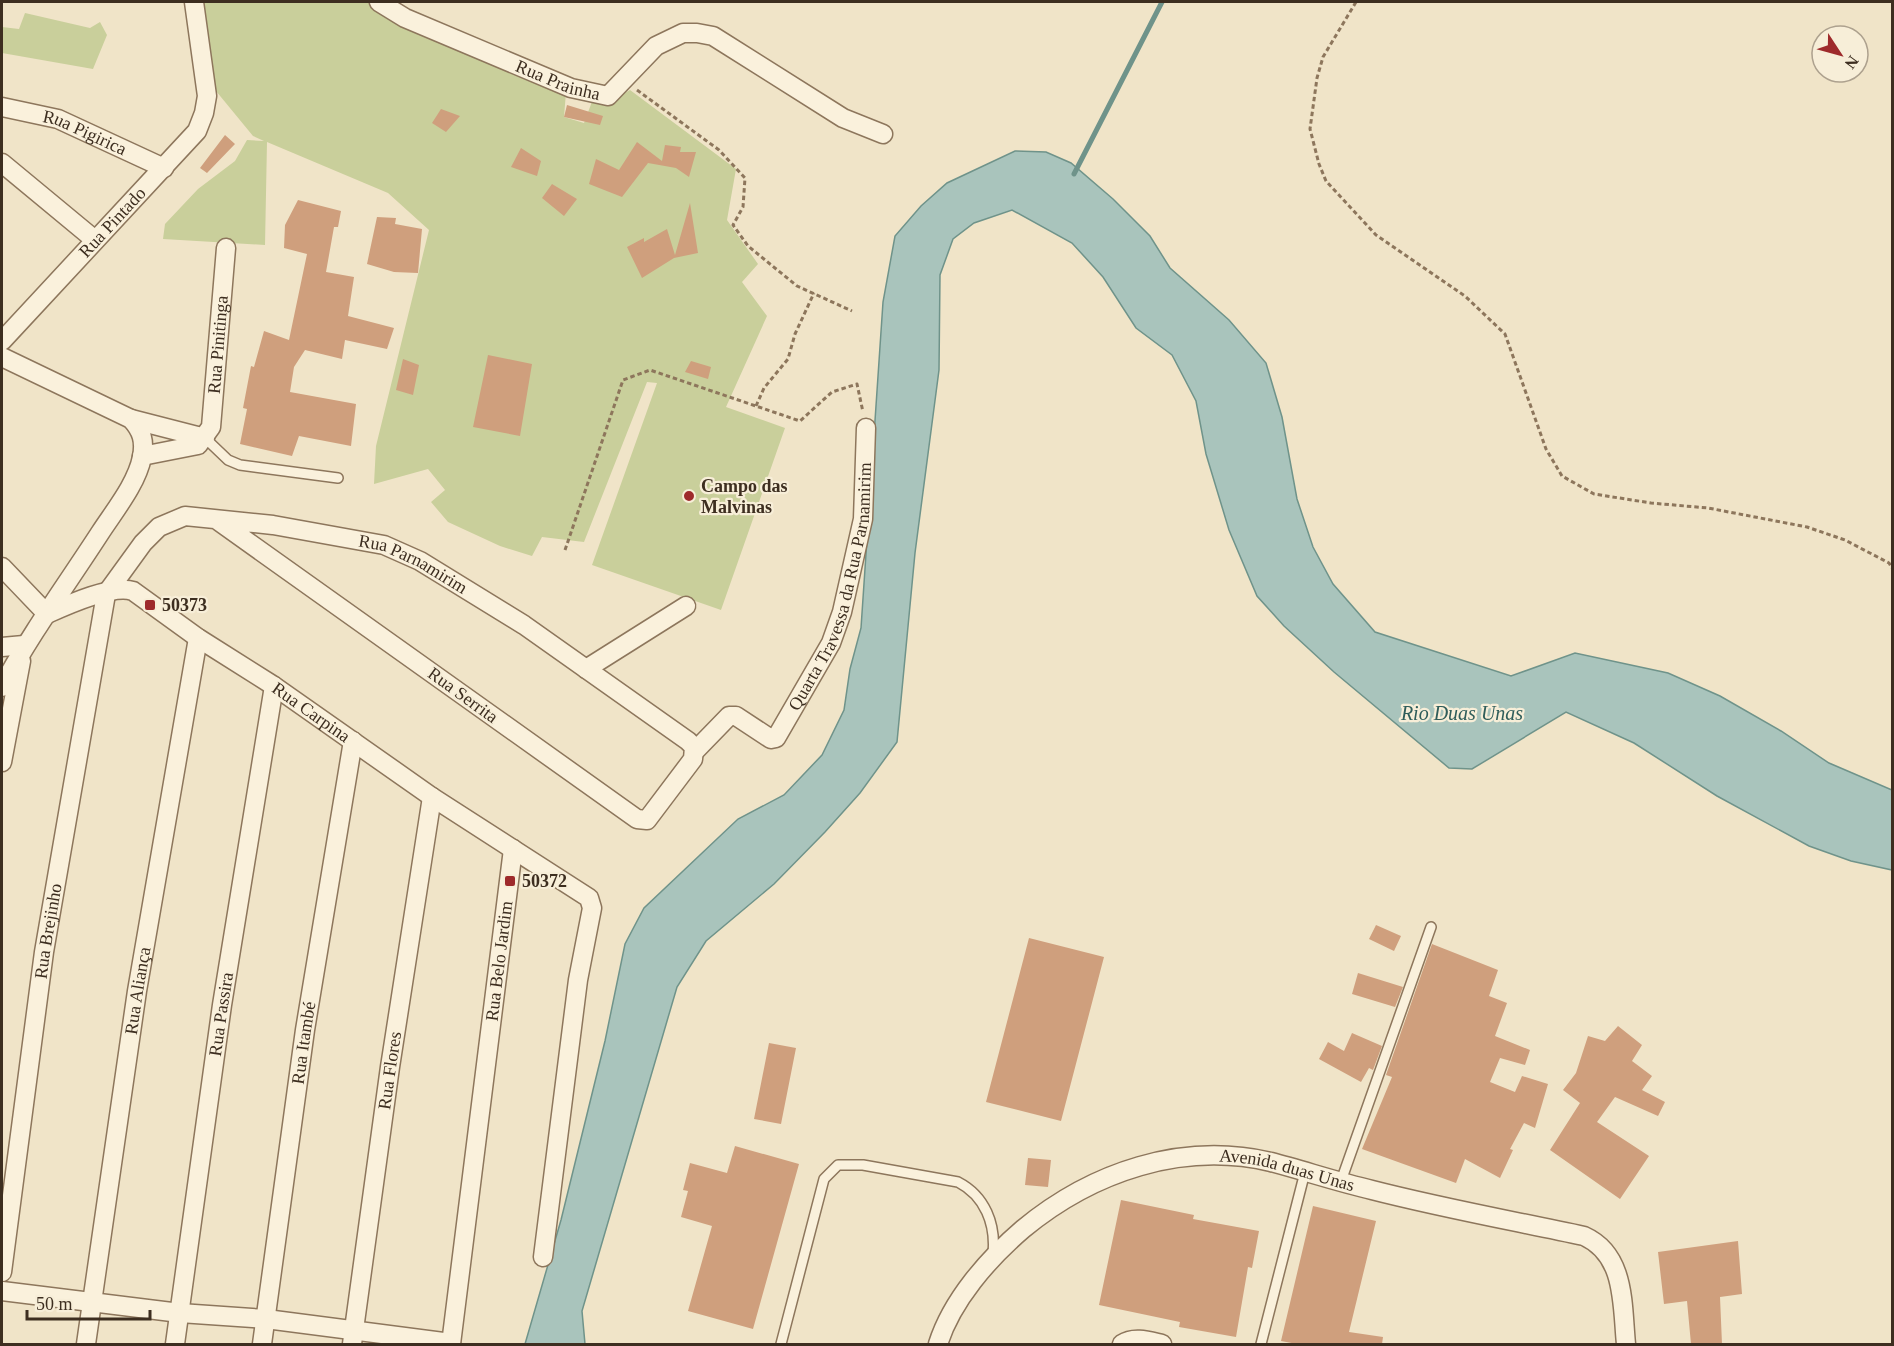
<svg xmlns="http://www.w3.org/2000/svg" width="1894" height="1346" font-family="'Times New Roman',serif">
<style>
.green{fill:#c9cf9b}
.water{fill:#a9c4bc;stroke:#6f938a;stroke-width:1.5}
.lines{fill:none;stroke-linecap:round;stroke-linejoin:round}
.stream{stroke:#6f938a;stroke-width:5}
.building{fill:#cf9f7d}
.lane-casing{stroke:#8d765c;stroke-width:12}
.street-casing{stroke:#8d765c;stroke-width:21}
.path{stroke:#8d765c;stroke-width:3;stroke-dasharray:4.5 3;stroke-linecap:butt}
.lane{stroke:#faf1dc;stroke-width:9}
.street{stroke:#faf1dc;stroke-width:18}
.poi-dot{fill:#9e2a2b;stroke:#f7eed8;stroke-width:2}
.labels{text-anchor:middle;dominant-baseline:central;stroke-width:4.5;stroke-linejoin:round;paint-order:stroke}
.street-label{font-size:18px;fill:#3d2e20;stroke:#f7eed8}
.poi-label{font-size:18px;font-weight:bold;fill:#3d2e20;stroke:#f7eed8;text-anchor:start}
.water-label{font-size:20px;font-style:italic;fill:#2f5d5a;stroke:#f7eed8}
</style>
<rect width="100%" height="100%" fill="#f0e4c8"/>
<path class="green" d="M203 2H369L406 26 518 76 566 92 564 117 584 123 593 99 612 100 630 90 736 169 727 220 758 264 742 282 767 316 726 407 785 428 721 610 592 565 657 383 647 382 584 542 542 537 532 556 500 546 448 522 431 502 445 490 428 469 374 484 376 446 429 230 388 193 267 142 265 245 163 239 165 224 198 189 235 161 247 140 264 141 253 136 216 91Z
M25 13 90 28 100 22 107 35 93 69 2 53V27L19 29Z"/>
<path class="water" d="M1015 151 1046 152 1071 163 1113 199 1150 236 1170 268 1229 320 1266 363 1282 417 1297 499 1313 547 1333 584 1375 632 1511 676 1575 653 1668 673 1720 696 1781 731 1829 763 1892 790V870L1851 861 1809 846 1717 796 1634 743 1566 712 1472 769 1449 768 1334 672 1284 626 1257 596 1229 530 1206 454 1196 401 1172 355 1136 328 1103 277 1072 243 1012 210 974 223 953 239 940 275 939 370 915 553 897 742 860 793 825 832 774 884 706 941 677 987 582 1311 585 1344H525L561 1220 605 1041 625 944 644 908 738 819 784 795 822 755 844 710 850 669 861 628 883 302 895 236 921 206 947 183Z"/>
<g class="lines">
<path class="stream" d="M1074 174 1162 2"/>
</g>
<path class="building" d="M567 105 603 116 600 125 564 117Z
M441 109 460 116 446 132 432 123Z
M225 135 235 144 207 173 200 168Z
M637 142 662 161 665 145 681 147 680 152H696L689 177 676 168 648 163 622 197 589 184 596 159 619 170Z
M521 148 541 161 537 176 511 167Z
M552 184 577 199 564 216 542 198Z
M298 200 341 211 338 227H334L326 272 354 277 348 316 394 328 387 349 345 340 342 359 305 350 294 367 290 392 356 404 351 446 299 436 292 456 240 444 247 409 243 408 251 366 254 367 264 331 289 340 307 254 284 248 285 225Z
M690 203 698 253 674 258 642 278 627 247 644 238V242L667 229 675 255Z
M377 217 396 218 395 224 422 229 418 273 394 272 367 264Z
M488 355 532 364 520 436 473 427Z
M403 359 419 365 413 395 396 390Z
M691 361 711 367 708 379 685 372Z
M1376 925 1401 936 1394 951 1369 939Z
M1029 938 1104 957 1061 1121 986 1102Z
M1432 944 1498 970 1489 996 1507 1003 1495 1036 1530 1050 1525 1065 1500 1058 1490 1082 1515 1092 1522 1076 1548 1084 1535 1128 1524 1123 1510 1149 1513 1150 1500 1178 1465 1159 1456 1183 1362 1149 1392 1077 1386 1075Z
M1358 973 1403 987 1395 1007 1352 994Z
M1618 1026 1642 1045 1632 1061 1652 1076 1642 1090 1665 1102 1658 1116 1615 1097 1597 1122 1649 1156 1620 1199 1550 1150 1580 1103 1563 1090 1576 1073 1588 1036 1605 1041Z
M1352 1033 1382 1046 1373 1070 1369 1068 1361 1082 1319 1059 1328 1042 1344 1051Z
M769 1043 796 1048 781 1124 754 1119Z
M735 1146 799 1164 753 1329 688 1311 712 1226 681 1217 688 1191 683 1190 690 1163 727 1173Z
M1028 1158 1051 1160 1048 1187 1025 1185Z
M1121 1200 1194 1215 1193 1219 1259 1231 1252 1268 1248 1267 1236 1337 1179 1327 1180 1322 1099 1305Z
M1313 1206 1376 1221 1349 1332 1383 1337 1382 1344H1297L1281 1341Z
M1738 1241 1742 1294 1720 1297 1722 1344H1691L1687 1301 1664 1304 1658 1252Z"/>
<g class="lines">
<g class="lane-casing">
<path id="lane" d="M205 438 228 460 240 465 338 478
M1341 1181 1431 927
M781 1344 824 1179 838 1165H863L958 1182C985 1196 996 1224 993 1254
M1261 1344 1305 1172"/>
</g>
<g class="street-casing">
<g id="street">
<path id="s1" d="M379 2 405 18 571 88 608 96 656 46 683 33H697L713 36 843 118 883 134"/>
<path id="s2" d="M2 107 58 119 164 168"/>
<path d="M2 163 95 240"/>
<path id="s3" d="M2 341 197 131 204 113 207 96 194 2"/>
<path d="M2 357 131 419C142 431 145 441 142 457 137 483 115 510 100 533 67 584 31 633 2 687"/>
<path d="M131 419 205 438"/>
<path id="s4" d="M142 456 198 445 211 427 226 248"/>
<path d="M2 567 47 614"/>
<path id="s5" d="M47 614C67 605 113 584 133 591L198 638 274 686 432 797 589 898 592 908 578 980 543 1257"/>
<path d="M2 647 24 645"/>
<path d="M586 669 686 606"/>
<path id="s6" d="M695 751 729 716H736L771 739 776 738 831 643 842 612 863 519 866 428"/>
<path d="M2 762 21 661"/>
<path id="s7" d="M2 1272 44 952 106 594 143 543 159 527 185 516 273 525 384 545 420 561 524 625 688 741 694 747 693 759 647 820 637 819 217 520"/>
<path d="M2 1291 180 1313 266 1319 451 1343"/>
<path id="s8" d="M86 1344 137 991 198 638"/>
<path id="s9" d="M175 1344 222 1005 274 686"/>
<path id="s10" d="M262 1344 305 1030 353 741"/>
<path id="s11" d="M352 1344 390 1067 432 797"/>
<path id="s12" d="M451 1344 513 849"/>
<path id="s13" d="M938 1344C952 1300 988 1259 1023 1229 1092 1172 1182 1141 1271 1162 1305 1171 1338 1182 1372 1190 1442 1208 1514 1221 1584 1236 1626 1255 1622 1305 1626 1344"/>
<path d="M1122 1344C1134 1336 1149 1341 1162 1344"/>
</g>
</g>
<path class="path" d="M1356 2 1323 57 1317 78 1310 129 1319 164 1326 181 1376 235 1465 296 1505 334 1546 449 1562 476 1594 494 1651 503 1708 508 1807 527 1845 540 1889 563 1892 568
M637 90 719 150 745 178 743 207 733 225 748 246 797 286 852 311
M756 406 764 388 788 359 795 334 814 293
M565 550 623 380 650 370 800 421 832 392 857 384 863 412"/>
<use href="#lane" class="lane"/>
<use href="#street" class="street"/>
</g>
<g class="poi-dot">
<circle cx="689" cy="496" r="6"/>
<rect x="144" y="599" width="12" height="12" rx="3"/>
<rect x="504" y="875" width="12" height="12" rx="3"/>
</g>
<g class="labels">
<g class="street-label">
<text stroke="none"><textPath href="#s1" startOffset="196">Rua Prainha</textPath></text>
<text stroke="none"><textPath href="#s2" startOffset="87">Rua Pigirica</textPath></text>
<text stroke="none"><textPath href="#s3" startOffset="162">Rua Pintado</textPath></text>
<text stroke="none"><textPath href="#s4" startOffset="162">Rua Pinitinga</textPath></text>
<text stroke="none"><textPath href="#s7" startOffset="1035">Rua Parnamirim</textPath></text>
<text stroke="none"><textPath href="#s6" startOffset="267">Quarta Travessa da Rua Parnamirim</textPath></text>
<text transform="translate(463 695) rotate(36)">Rua Serrita</text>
<text stroke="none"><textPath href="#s5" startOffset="306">Rua Carpina</textPath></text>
<text stroke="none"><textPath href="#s7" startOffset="344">Rua Brejinho</textPath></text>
<text stroke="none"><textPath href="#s12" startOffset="386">Rua Belo Jardim</textPath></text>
<text stroke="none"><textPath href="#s8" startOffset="357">Rua Aliança</textPath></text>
<text stroke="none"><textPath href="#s9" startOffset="333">Rua Passira</textPath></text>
<text stroke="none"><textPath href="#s10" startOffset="304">Rua Itambé</textPath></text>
<text stroke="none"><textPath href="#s11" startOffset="276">Rua Flores</textPath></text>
<text stroke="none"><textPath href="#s13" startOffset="428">Avenida duas Unas</textPath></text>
</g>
<g class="poi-label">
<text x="701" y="486">Campo das<tspan x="701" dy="21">Malvinas</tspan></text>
<text x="162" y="605">50373</text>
<text x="522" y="881">50372</text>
</g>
<g class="water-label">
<text x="1462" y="713">Rio Duas Unas</text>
</g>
</g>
<rect width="1894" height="1346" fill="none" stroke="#3d2e20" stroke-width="6"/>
<g transform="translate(1840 54) rotate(126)"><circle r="28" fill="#f7eed8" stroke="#ada18e" stroke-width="1.5"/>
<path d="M0-4.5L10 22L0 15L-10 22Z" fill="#9e2a2b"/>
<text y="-9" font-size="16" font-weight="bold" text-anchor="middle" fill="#3d2e20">N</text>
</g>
<path d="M27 1310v9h123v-9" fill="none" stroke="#3d2e20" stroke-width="3"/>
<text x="36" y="1310" font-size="18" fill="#3d2e20" stroke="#f7eed8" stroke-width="4.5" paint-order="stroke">50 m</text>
</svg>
